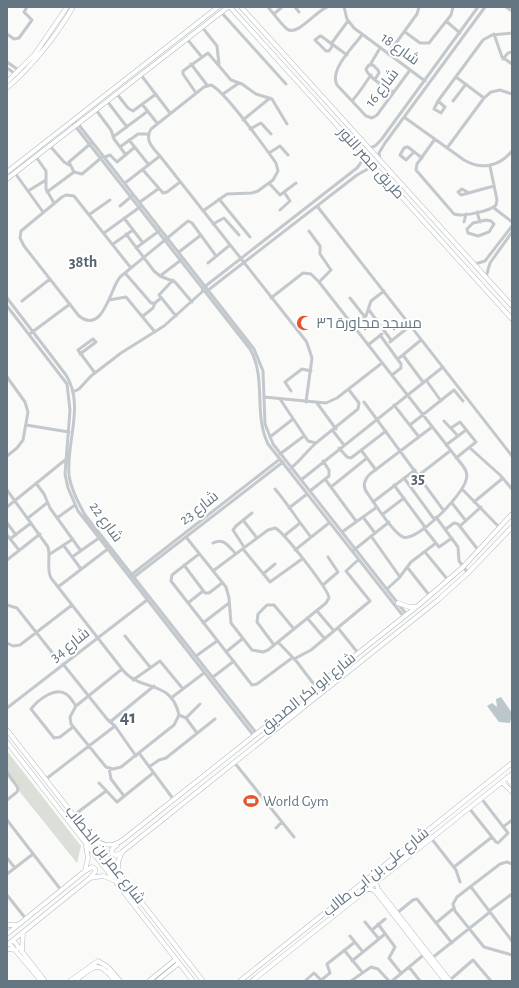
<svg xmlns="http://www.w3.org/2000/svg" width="519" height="988" font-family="'Alegreya Sans',Cairo,sans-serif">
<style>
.green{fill:#dadfd7}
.water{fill:#bbc7cb}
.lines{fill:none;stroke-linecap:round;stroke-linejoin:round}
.secondary-casing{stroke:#b3babf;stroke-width:5}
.street{stroke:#c3c8cc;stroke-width:3}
.secondary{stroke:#fff;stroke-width:4}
.labels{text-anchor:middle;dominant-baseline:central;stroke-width:4;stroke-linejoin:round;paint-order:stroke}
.street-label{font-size:15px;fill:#657683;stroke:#fff}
.poi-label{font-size:15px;fill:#657683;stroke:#fff;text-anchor:start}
.neighbourhood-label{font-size:16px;font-weight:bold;fill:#57646e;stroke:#fff}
.district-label{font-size:19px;font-weight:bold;fill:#57646e;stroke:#fff}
</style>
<rect width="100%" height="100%" fill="#fafaf8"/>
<path class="green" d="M7 751 81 846 77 863 7 776Z"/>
<path class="water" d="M501 697 512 713 510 723 499 722 487 706 492 703 497 707 496 699Z"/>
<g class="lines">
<g class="secondary-casing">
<path id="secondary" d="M230 7 512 319
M241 7 512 306
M7 82 35 54 67 7
M7 88C33 65 55 38 73 7
M7 172 218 7
M7 179 228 7
M398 603 409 607H416
M7 730 203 981
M7 742 193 981
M508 777 512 785
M502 782 512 792
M92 838C103 846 113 848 124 839L420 604 463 567 512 514
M117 845 112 849V854L115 855 121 853
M85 871 92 867 95 869V872L90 878
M119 873 118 862 122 852 438 600 468 573 512 527
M376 882 378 889 450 981
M368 888 375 891 445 981
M7 925H18
M7 934 85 871 88 858 86 846
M13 940 45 981
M9 943 41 981
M7 945 90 878 103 876 114 880
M7 949 16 950
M22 950 23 932
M70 981 98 961 108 967 120 981
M75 981C94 966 98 959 115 981
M149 981 176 959
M157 981 179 963
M240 981 512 763
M252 981 512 774"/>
</g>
<path class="street" d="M268 7C274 14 280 23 287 29 297 37 316 11 327 7
M295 7 299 12
M344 7 347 19 354 28 425 81
M506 7 512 11
M221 12 286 84
M274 14 282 7
M446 21 460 33
M202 27 217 46 219 64
M405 32 420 43H429L451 15 453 7
M7 34 14 39 19 38 32 20 24 12 27 7
M494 34 502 57 512 64
M362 35C353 47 329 70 337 85L366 116 372 118 377 115 410 70
M187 39 201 56
M331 44 348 21
M333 45 329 51H326L315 40 320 36H321L347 55
M388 54 417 14 419 7
M503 59 508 53 512 52
M7 62 20 71
M191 64 207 85
M370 65 380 48
M7 68 17 75
M141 75 170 113
M456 77 484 98
M375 79 379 73 378 70 373 65H369L366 69C368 78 386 87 393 92
M196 93 183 74V71L208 53 231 80 242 84 256 94 272 99 287 124
M117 94 128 108 133 111 156 94
M223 94 239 83
M107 101 127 127
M352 101C360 92 364 85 371 75
M438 101 445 107 441 113 434 109 438 101 483 40 492 35 512 33
M453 101 466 84
M142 104 157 123
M96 110 111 130 114 139 126 155
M404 117 464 160C481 170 499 167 512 151
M75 120 254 349 263 371 265 424 273 444 407 615
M243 120 270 98
M72 122 250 349C267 379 253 413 268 444L404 617
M250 129 261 123 271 134
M113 137 148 111
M435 139 417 164 416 170 454 214C462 217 491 211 496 205L497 200 490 166
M129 140 149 165
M50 146 64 162 69 165
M120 147 138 134H148
M369 148 375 146 381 140 478 7
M447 148 484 98 491 92 500 90 512 94
M414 152 406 160 400 155 404 148 407 147H408L422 158
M269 153 280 146 288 155
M36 157 46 171V189L54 203
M105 157 110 155 117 162 135 147
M380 160 379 153 385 143 485 7
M143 170 163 193 167 192 180 182
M74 172 69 162 90 144
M15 173 43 212
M125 183 160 156
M269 183 280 195 296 183
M28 191 46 180
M47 192 74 172 82 174 101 158
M469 193 462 189 458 192 461 195 494 186
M219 199 250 237
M140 202 158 189
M120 206 132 196
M317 206 512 456
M494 208 512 222
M280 210 290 201 284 192
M203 211 227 194 252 193 258 191 273 180 278 171 276 163C266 149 224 90 211 85L204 87 151 129C144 140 153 148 160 156L306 341 307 343 312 358 306 402
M477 212 480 222
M90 214 110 200
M124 218 143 243
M486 220 491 221 494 224 489 232 478 236 468 233 467 229 473 223Z
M464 222 466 214
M213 224 224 218 239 235
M309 231 320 246V254L331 270 319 282
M104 233 140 207
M126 234 154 271 160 276 175 282 192 302
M113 244 133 230
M136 248 159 231
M179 252 201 235
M208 263 230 245
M475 264 485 261 512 226
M131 268 74 196 66 195 62 197 21 231 20 238 24 246 79 316C103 335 110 289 120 277L188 221 192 223 216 256
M125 273 151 303H155L161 298
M160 276 181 260
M486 277 490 263 512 232
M173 280 159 295 176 316
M207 291 357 175 373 166
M7 298 66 375C85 405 66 442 69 475 71 489 78 502 85 515L257 734
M271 298 303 273 311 274 319 282 463 466C466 470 468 475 466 480 463 495 417 542 403 537 393 533 375 504 368 494 362 487 364 480 370 474L432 427
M350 298 365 317
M109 300 126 297 155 332
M22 301 50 279
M7 306 67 384 70 410 65 474 68 488 78 511 254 736
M369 310 391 340
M143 316 153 308 155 303
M354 327 366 316 371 301 384 291
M31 333 70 304
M380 335 401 364V368L392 375
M390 342 410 326
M368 345 382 334
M80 354 96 342 93 339 78 350 95 373
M403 355 423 382
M398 359 421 340
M7 377 25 402 28 412 23 440 17 448 7 456
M426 380 441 401
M291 391 285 382 302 369 311 371
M73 392 79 389 91 376 121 353 164 326 202 292 203 288 357 168 365 157
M264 397 326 403 337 398 382 363
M280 399 308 441 316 443 358 409 359 403 349 390
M364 402 444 511
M317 403 336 429
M394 405 419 437
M444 421 458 436
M26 425 69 432
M410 425 454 390 463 401
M451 428 460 422 476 442 456 458
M333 431 344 445
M270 437 293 419
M446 445 466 430
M339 448 347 457 351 458 386 431
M470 448 500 475 512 489
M361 450 376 470
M280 454 304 436
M291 468C302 459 306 452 315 444
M419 475 450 451
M404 478 434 519
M325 479 356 521
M301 480 443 367
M36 483 44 494 50 508 81 551
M394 485 425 527
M331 487 367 458
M275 489C288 504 298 521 311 537
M462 489 500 528
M7 490 48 547C51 557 46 568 51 578L122 669
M310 491 329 476V470L323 461
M373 502 415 470
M474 502 503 478
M452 503 466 521
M7 507 65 460
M289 508 307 494
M383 514 404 498
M363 517 375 533
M436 517 458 547 459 561 468 573
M28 518 47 503
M57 518 75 505
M243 520 257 538
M7 523 16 535
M460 526 481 507
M424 528 439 547 452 538
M446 529 454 523 458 524 479 551
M342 532 377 507
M7 535 19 550
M284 536 300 523
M371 536 400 577
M186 537 226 587 229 598 231 623 252 650 263 652 268 650 326 603 329 598C329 590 283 531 275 528L268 530 213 571
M10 539 31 523
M213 543C224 537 229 547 236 554
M64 546 81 569
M244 547 233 530 236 526 252 513
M243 549 270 582 302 559
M295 550 329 523
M354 550 389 522
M425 552 448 580
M50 554 73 539
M199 554 172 575 171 581 252 685 257 684 292 658
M72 557 99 538
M7 560 40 534
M184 565 205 593H209L222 583
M407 567 430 596
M263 574 275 564
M131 575 280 459
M134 577 283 462
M323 585 338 572 328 557
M58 587 109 548
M387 589 399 578 411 562 436 543
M188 603 203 591
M7 605 17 608 58 660
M317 611 334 631
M308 619 325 639
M203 623 229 603
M338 628 358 653
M125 636 150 667
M278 642 297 662 316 687
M7 643 13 646 20 645 72 605
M274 645 257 622 258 614 267 605H274L294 629
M226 652 242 639
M196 656 217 641
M294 659 311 650 370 601 346 571 358 560
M63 664 107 719 115 726 136 756
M122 669C140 693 171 678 179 715L174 725 121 767 113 769 106 767 71 724 70 717 76 706Z
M213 677 234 661
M133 680 160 661 183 689
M171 698 204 673
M7 708 147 600
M179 715 186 718 197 733
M186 718 200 704
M110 722 154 686
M73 727 60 737 54 738 31 709C37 701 55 686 66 694 70 696 73 702 76 706
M139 753 174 800
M234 762 294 837
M149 767 159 760 166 758 215 719
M109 768 111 779 124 796
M7 772 18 788 17 792 7 800
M46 779 115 726
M99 783 117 802 153 773
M469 808 496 842 498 843 508 833 481 798
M74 815 106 791
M7 820 61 890
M503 827 512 820
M276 828 282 822
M431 838 456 870 460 882
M7 858 15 868
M512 864 507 862 500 864 457 897 453 904 455 911 484 947 512 955
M454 867 492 837
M7 874 33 854
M471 887 512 941
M7 895 26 919
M489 911 512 894
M397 913 413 900 417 899 452 943
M365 922 379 939
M436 923 454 908
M378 924 395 947 389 958 401 973
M372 930 385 919
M350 936 363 952
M344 950 362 972
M432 958 490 912
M352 961 385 934
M409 967 420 981
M450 980 473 960 491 981
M305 981 314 973 321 980
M320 981 330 973 327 964 355 942
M351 981 371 967 378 969 389 981
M392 981 426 953"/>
<use href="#secondary" class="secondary"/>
</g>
<defs>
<g id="mosque-bare" transform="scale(1.2)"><path d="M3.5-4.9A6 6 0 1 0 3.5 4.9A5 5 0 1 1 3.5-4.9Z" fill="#e4572e" stroke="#fff" stroke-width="2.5" paint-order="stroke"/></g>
<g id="stadium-bare" transform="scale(1.2)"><path d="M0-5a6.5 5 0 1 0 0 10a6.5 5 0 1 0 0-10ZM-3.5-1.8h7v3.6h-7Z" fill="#e4572e" stroke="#fff" stroke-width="2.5" paint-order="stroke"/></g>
</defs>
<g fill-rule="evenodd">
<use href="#mosque-bare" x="304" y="323"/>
<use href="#stadium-bare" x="251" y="801"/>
</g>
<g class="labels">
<g class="street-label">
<text transform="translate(400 49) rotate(36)">شارع 18</text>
<text transform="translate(382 88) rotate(-52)">شارع 16</text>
<text transform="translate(371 163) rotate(48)">طريق مصر النور</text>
<text transform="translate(199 508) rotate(-38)">شارع 23</text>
<text transform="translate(106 522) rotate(54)">شارع 22</text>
<text transform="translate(70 645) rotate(-38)">شارع 34</text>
<text transform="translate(308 693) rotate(-39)">شارع ابو بكر الصديق</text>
<text transform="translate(105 855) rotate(52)">شارع عمر بن الخطاب</text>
<text transform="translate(376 872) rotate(-39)">شارع على بن ابى طالب</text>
</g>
<g class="poi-label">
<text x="316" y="323">مسجد مجاورة ٣٦</text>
<text x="263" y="801">World Gym</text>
</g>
<g class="neighbourhood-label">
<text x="83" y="262">38th</text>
<text x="418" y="478">35</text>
</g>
<g class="district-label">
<text x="128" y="717">41</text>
</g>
</g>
<rect width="519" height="988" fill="none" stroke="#657683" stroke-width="16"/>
</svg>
